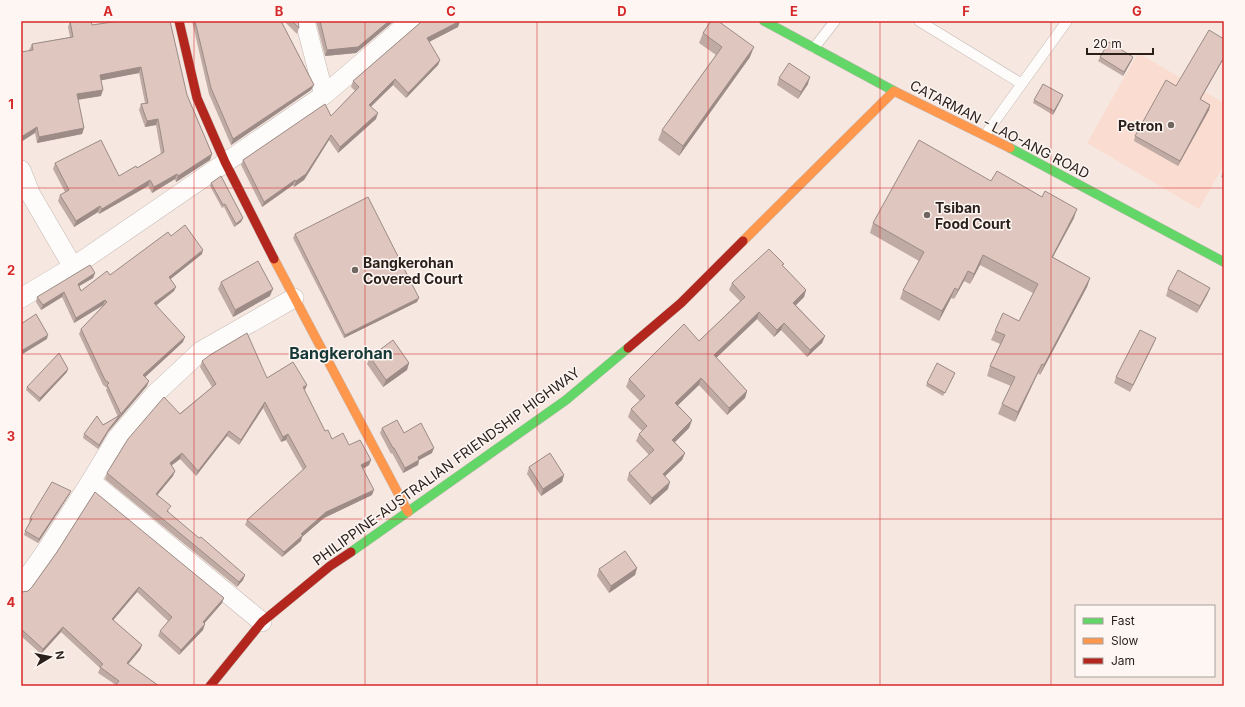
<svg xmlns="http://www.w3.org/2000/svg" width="1245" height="707" font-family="Inter,sans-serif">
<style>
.built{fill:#faddd0}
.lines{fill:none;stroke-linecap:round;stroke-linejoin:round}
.lane-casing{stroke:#c4b9b3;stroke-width:11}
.street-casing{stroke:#c4b9b3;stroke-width:20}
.fast-casing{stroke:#c4b9b3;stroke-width:10}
.slow-casing{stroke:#c4b9b3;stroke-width:10}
.jam-casing{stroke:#c4b9b3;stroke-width:10}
.lane{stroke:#fefcfa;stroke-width:10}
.street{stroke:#fefcfa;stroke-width:19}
.fast{stroke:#63d668;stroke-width:9}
.slow{stroke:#ff974d;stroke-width:9}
.jam{stroke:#b3261e;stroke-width:9}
.wall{fill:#c0aaa4}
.shaded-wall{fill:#9c8b86}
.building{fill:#dfc6bf;stroke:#9c8b86}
.grid{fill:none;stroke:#d62828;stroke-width:1;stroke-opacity:0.55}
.poi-dot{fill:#71655f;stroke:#fdf6f3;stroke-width:1.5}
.labels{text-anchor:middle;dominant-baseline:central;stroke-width:3;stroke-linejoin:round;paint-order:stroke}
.poi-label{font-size:14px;font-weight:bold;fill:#2a1f19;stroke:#fdf6f3;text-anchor:start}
.street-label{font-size:14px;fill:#2a1f19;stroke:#fdf6f3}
.quarter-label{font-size:16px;font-weight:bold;fill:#163937;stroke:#fdf6f3}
.neatline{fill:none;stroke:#d62828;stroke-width:1.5}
.grid-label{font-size:13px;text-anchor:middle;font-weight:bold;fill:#d62828}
</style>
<rect width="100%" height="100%" fill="#f6e8e1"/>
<path class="built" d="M1138 53 1224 103V165L1199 209 1087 143Z"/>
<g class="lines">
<g class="lane-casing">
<path id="lane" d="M919 21 1022 84
M814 48 835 21
M985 135 1067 21"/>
</g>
<g class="street-casing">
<path id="street" d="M305 21 324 95
M21 170 31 195 73 267
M21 298 73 267 324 95 411 21
M21 586 46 551 91 481
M262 622 91 481 117 438 155 394 201 351 294 298"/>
</g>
<g class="fast-casing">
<path id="fast" d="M764 21 894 91
M1010 148 1224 262
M351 552 566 400 628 348"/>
</g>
<g class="slow-casing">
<path id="slow" d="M743 241 894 91 1010 148
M274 259 408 512"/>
</g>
<g class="jam-casing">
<path id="jam" d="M179 21 197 98 225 162 274 259
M628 348 681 303 743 241
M210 686 262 622 330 566 351 552"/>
</g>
<use href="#lane" class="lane"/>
<use href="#street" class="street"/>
<use href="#fast" class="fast"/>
<use href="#slow" class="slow"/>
<use href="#jam" class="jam"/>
</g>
<path class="wall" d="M70 21 92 25 187 95 212 154 210 160 176 182 175 179 152 193 148 186 99 214 98 212 74 227 58 201 60 195 65 192 53 169 55 163 119 176 137 168 161 154 156 125 145 127 139 110 141 104 145 103 139 73 101 80V96L78 100 84 128 82 134 37 143 35 133 29 50 32 44 70 37 68 27Z
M192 21H281L314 85 311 90 231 145 209 94Z
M284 21H298L299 28 297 34Z
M316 21H394L356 53 325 56Z
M422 21H460L458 27 429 42 440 60 438 65 406 98 393 85 371 107 376 119 338 153 329 140 304 180 294 187 293 185 262 207 241 165 243 160 331 116 355 91 351 87 353 81 420 23Z
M703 33 750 57 679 156 658 140 662 130 716 55 699 43Z
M1224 39V58L1200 99 1210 105 1209 110 1178 166 1134 141 1135 136 1176 86Z
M1100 57 1132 60 1123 76 1098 61Z
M779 78 808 84 798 99 777 85Z
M1063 95 1053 115 1033 103 1034 100Z
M1224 168V178L1221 177Z
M991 181 1074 218 1053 257 1090 278 1087 287 1040 375 1038 373 1015 422 998 414 1002 404 1011 386 987 376 990 366 1000 344 991 340 995 331 1019 321 1033 293 980 265 970 284 964 281 954 299 951 298 939 321 900 299 903 290 919 261 870 233 873 223Z
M211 183 243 218 241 222 234 227 224 207 222 208 210 186Z
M295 234 417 302 344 338 293 238Z
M171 236 202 254 170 279 176 287 174 291 156 305 183 342 145 377 147 386 108 432 98 449 83 438 84 434 118 417 106 390 107 388 103 385 79 334 81 329 104 305 74 323 62 297 41 310 36 302 37 297 95 273 93 278 79 286 81 291 110 275Z
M783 266 806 290 804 297 796 305 825 336 822 343 807 357 781 330 774 337 757 319 716 358 747 391 745 398 727 415 699 385 678 405 692 420 689 428 675 442 685 453 682 460 665 476 668 489 650 505 627 480 629 473 649 455 636 441 639 434 642 431 628 417 631 409 640 401 626 387 629 379 699 341 740 301 729 290 732 283Z
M221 282 270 296 233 317 218 289Z
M1210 288 1207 295 1197 313 1166 296 1168 289Z
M1156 338 1153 345 1130 392 1114 383 1116 377Z
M370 357 409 363 407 370 383 387 367 364Z
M202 361 267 378 305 391 325 431 332 439 349 445 371 460 369 465 363 469 372 495 324 518 302 537 301 541 282 557 245 525 247 520 303 470 286 440 281 442 263 408 239 445 227 436 196 476 180 459 171 466 175 471 173 476 157 495 169 512V513L199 538 245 575 243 580 237 587 105 479 107 473 212 387 200 367Z
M67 372 39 402 26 390 27 387Z
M954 376 943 396 926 386 927 383Z
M382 428 404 433 432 453 419 460 418 465 403 473 392 453 391 454 380 433Z
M529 467 564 475 562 482 541 496 527 474Z
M71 491 69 495 38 543 24 535 25 531 30 522H29L30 518Z
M57 552 222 603 204 624 203 630 179 655 158 636 160 631 168 621 137 592 113 620 142 645 140 650 128 664 159 686 116 685 98 673 100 668 61 632 41 654 21 636V591L22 592 28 591 32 587Z
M637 568 635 575 609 593 597 576 599 569Z"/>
<path class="shaded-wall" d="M389 21H394L356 53 325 56 327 50Z
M460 21 458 27 425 44 427 38Z
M754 47 750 57 679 156 683 146Z
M1133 57 1132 60 1123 76 1124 72Z
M1224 57V58L1198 104 1200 99Z
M440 60 438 65 406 98 408 93Z
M141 67 139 73 98 81 100 75Z
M810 77 808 84 798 99 801 92Z
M395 79 393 85 367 110 369 105Z
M314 85 311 90 231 145 233 139Z
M103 90 101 96 75 100 77 94Z
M1063 95 1062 98 1053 115 1054 111Z
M1210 105 1209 110 1178 166 1180 161Z
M378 113 376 119 338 153 340 147Z
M158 119 156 125 145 127 147 121Z
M37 127 35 133 21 142V137Z
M84 128 82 134 37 143 39 137Z
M331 135 329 140 304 180 294 187 296 181Z
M212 154 210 160 176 182 178 176Z
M177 174 175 179 152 193 154 187Z
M150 180 148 186 99 214 102 209Z
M295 180 293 185 262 207 264 202Z
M100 206 98 212 74 227 76 221Z
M1077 209 1074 218 1048 266 1052 257Z
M243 218 241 222 234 227 236 224Z
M203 250 202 254 167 282 169 277Z
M983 255 980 265 970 284 974 274Z
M968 271 964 281 954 299 958 290Z
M95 273 93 278 76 288 78 284Z
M1090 278 1087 287 1040 375 1044 365Z
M176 287 174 291 153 308 154 303Z
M955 288 951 298 939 321 942 311Z
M1210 288 1207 295 1197 313 1200 306Z
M273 289 270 296 233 317 235 310Z
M806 290 804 297 791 310 793 303Z
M64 292 62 297 41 310 43 305Z
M419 298 417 302 344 338 345 335Z
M105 300 103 305 74 323 76 318Z
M759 312 757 319 711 363 714 355Z
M784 323 781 330 774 337 777 330Z
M48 335 47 339 21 355V351Z
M825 336 822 343 807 357 810 350Z
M185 337 183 342 142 380 143 375Z
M1156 338 1153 345 1130 392 1133 385Z
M409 363 407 370 383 387 386 380Z
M1042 364 1038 373 1015 422 1018 412Z
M68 369 67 372 39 402 40 398Z
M701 378 699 385 673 410 675 403Z
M149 381 147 386 119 419 121 414Z
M307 385 305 390 303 387Z
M747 391 745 398 727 415 729 408Z
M265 402 263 408 239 445 241 440Z
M120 415 119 419 108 432 98 449 99 445 109 429Z
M692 420 689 428 670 447 672 440Z
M229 431 227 436 196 476 198 471Z
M288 434 286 440 281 442 283 437Z
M434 448 432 453 419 460 418 465 403 473 405 468 418 457Z
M182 453 180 459 168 468 170 463Z
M685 453 682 460 660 481 663 474Z
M371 460 369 465 359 471 361 465Z
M175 471 173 476 154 499 156 494Z
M564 475 562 482 541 496 543 489Z
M670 482 668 489 650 505 652 498Z
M374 490 372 495 324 518 302 537 301 541 282 557 284 552 301 534 326 512Z
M71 491 69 495 38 543 39 539Z
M637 568 635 575 609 593 611 586Z
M245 575 243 580 237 587 239 582Z
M139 587 137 592 110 624 112 619Z
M224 598 222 603 201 627 203 622Z
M205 624 203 630 179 655 181 650Z
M63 627 61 632 41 654 43 649Z
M142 645 140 650 125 668 127 663Z"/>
<path class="building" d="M70 21H91L92 25 119 21H170L187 95 212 154 178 176 177 174 154 187 150 180 102 209 100 206 76 221 60 195 69 190 55 163 101 140 119 176 136 166 137 168 164 152 158 119 147 121 141 104 148 103 141 67 100 75 103 90 77 94 84 128 39 137 37 127 21 137V52L33 50 32 44 73 37Z
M195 21H281L314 85 233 139 211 88Z
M292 21H298L299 28Z
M320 21H389L358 47 327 50Z
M422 21H460L427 38 440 60 408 93 395 79 369 105 378 113 340 147 331 135 306 174 296 181 295 180 264 202 243 160 325 104 331 116 359 87 353 81 420 23Z
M711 21H718L754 47 683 146 662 130 722 47 703 33Z
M1209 30 1224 39V57L1200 99 1210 105 1180 161 1135 136 1166 80 1176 86Z
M1109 42 1133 57 1124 72 1100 57Z
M789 63 810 77 801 92 779 78Z
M1043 84 1063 95 1054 111 1034 100Z
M919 140 991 181 997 171 1042 197 1045 191 1077 209 1052 257 1090 278 1044 365 1042 364 1018 412 1002 404 1015 377 990 366 1005 335 995 331 1003 313 1019 321 1038 284 983 255 974 274 968 271 958 290 955 288 942 311 903 290 924 252 873 223Z
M221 176 243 218 236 224 225 204 223 205 211 183Z
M368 197 419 298 345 335 295 234Z
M185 225 203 250 169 277 176 287 154 303 185 337 143 375 149 381 121 414 107 385 109 383 105 380 81 329 107 302 105 300 76 318 64 292 43 305 37 297 90 265 95 273 78 284 81 291 107 271 110 275 168 232 171 236Z
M769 249 784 264 782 265 806 290 793 303 825 336 810 350 784 323 777 330 759 312 714 355 747 391 729 408 701 378 675 403 692 420 672 440 685 453 663 474 670 482 652 498 629 473 654 450 639 434 647 426 631 409 645 396 629 379 684 324 699 341 745 297 732 283Z
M258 261 273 289 235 310 221 282Z
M1178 270 1210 288 1200 306 1168 289Z
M36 314 48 335 21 351V324Z
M1140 330 1156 338 1133 385 1116 377Z
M247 333 267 378 293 362 307 385 303 387 325 431 328 430 332 439 343 433 349 445 360 440 371 460 361 465 374 490 326 512 301 534 303 535 284 552 247 520 306 467 288 434 283 437 265 402 241 440 229 431 198 471 182 453 170 463 175 471 156 494 171 506 167 511 199 538 201 537 245 575 239 582 107 473 128 439 164 397 180 414 216 384 202 361 210 355Z
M393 340 409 363 386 380 370 357Z
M59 353 68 369 40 398 27 387Z
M937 363 955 373 945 393 927 383Z
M120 415 109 429 99 445 84 434 97 416 103 425Z
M397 420 404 433 421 423 434 448 418 457 419 460 405 468 394 448H393L382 428Z
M550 453 564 475 543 489 529 467Z
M52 482 71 491 39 539 25 531 32 519 30 518Z
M95 492 224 598 203 622 205 624 181 650 160 631 172 617 139 587 112 619 142 645 127 663 159 686H115L119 681 100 667 103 664 63 627 43 649 21 629V591L22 592 28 591 32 587 57 552Z
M625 551 637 568 611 586 599 569Z"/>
<path class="grid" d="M194 21V686M365 21V686M537 21V686M708 21V686M880 21V686M1051 21V686M21 188H1224M21 354H1224M21 519H1224"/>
<g class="poi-dot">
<circle cx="1171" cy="125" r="4"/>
<circle cx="927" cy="215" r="4"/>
<circle cx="355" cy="270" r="4"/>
</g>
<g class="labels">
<g class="poi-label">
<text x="1163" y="125" text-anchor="end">Petron</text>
<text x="935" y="207">Tsiban<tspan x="935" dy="16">Food Court</tspan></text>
<text x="363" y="262">Bangkerohan<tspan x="363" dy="16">Covered Court</tspan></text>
</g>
<g class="street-label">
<text transform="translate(1000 129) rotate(27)">CATARMAN - LAO-ANG ROAD</text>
<text transform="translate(446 466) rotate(-36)">PHILIPPINE-AUSTRALIAN FRIENDSHIP HIGHWAY</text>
</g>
<g class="quarter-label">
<text x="341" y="353">Bangkerohan</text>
</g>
</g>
<rect width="1245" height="707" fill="none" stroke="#fdf6f3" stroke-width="44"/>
<rect x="1075" y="605" width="140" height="72" fill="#fdf6f3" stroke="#a9a09c"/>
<rect x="1083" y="618" width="20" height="6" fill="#63d668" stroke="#a9a09c"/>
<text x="1111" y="625" font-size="12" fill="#2a1f19">Fast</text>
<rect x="1083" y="638" width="20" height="6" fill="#ff974d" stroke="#a9a09c"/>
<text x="1111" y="645" font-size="12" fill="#2a1f19">Slow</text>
<rect x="1083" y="658" width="20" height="6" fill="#b3261e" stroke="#a9a09c"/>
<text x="1111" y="665" font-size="12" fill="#2a1f19">Jam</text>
<g transform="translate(50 657) rotate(80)" stroke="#fdf6f3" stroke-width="3" paint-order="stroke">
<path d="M0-3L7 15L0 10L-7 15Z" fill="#2a1f19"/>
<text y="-6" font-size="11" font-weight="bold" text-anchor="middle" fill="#2a1f19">N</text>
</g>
<path d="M1087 48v6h66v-6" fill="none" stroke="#2a1f19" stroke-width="2"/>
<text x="1093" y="48" font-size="12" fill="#2a1f19" stroke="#fdf6f3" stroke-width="3" paint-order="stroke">20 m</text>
<rect x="22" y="22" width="1201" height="663" class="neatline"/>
<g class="grid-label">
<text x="108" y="16">A</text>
<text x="279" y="16">B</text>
<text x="451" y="16">C</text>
<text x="622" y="16">D</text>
<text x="794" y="16">E</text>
<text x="966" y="16">F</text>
<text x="1137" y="16">G</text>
<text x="11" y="109">1</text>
<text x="11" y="275">2</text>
<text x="11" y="441">3</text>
<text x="11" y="607">4</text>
</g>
</svg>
